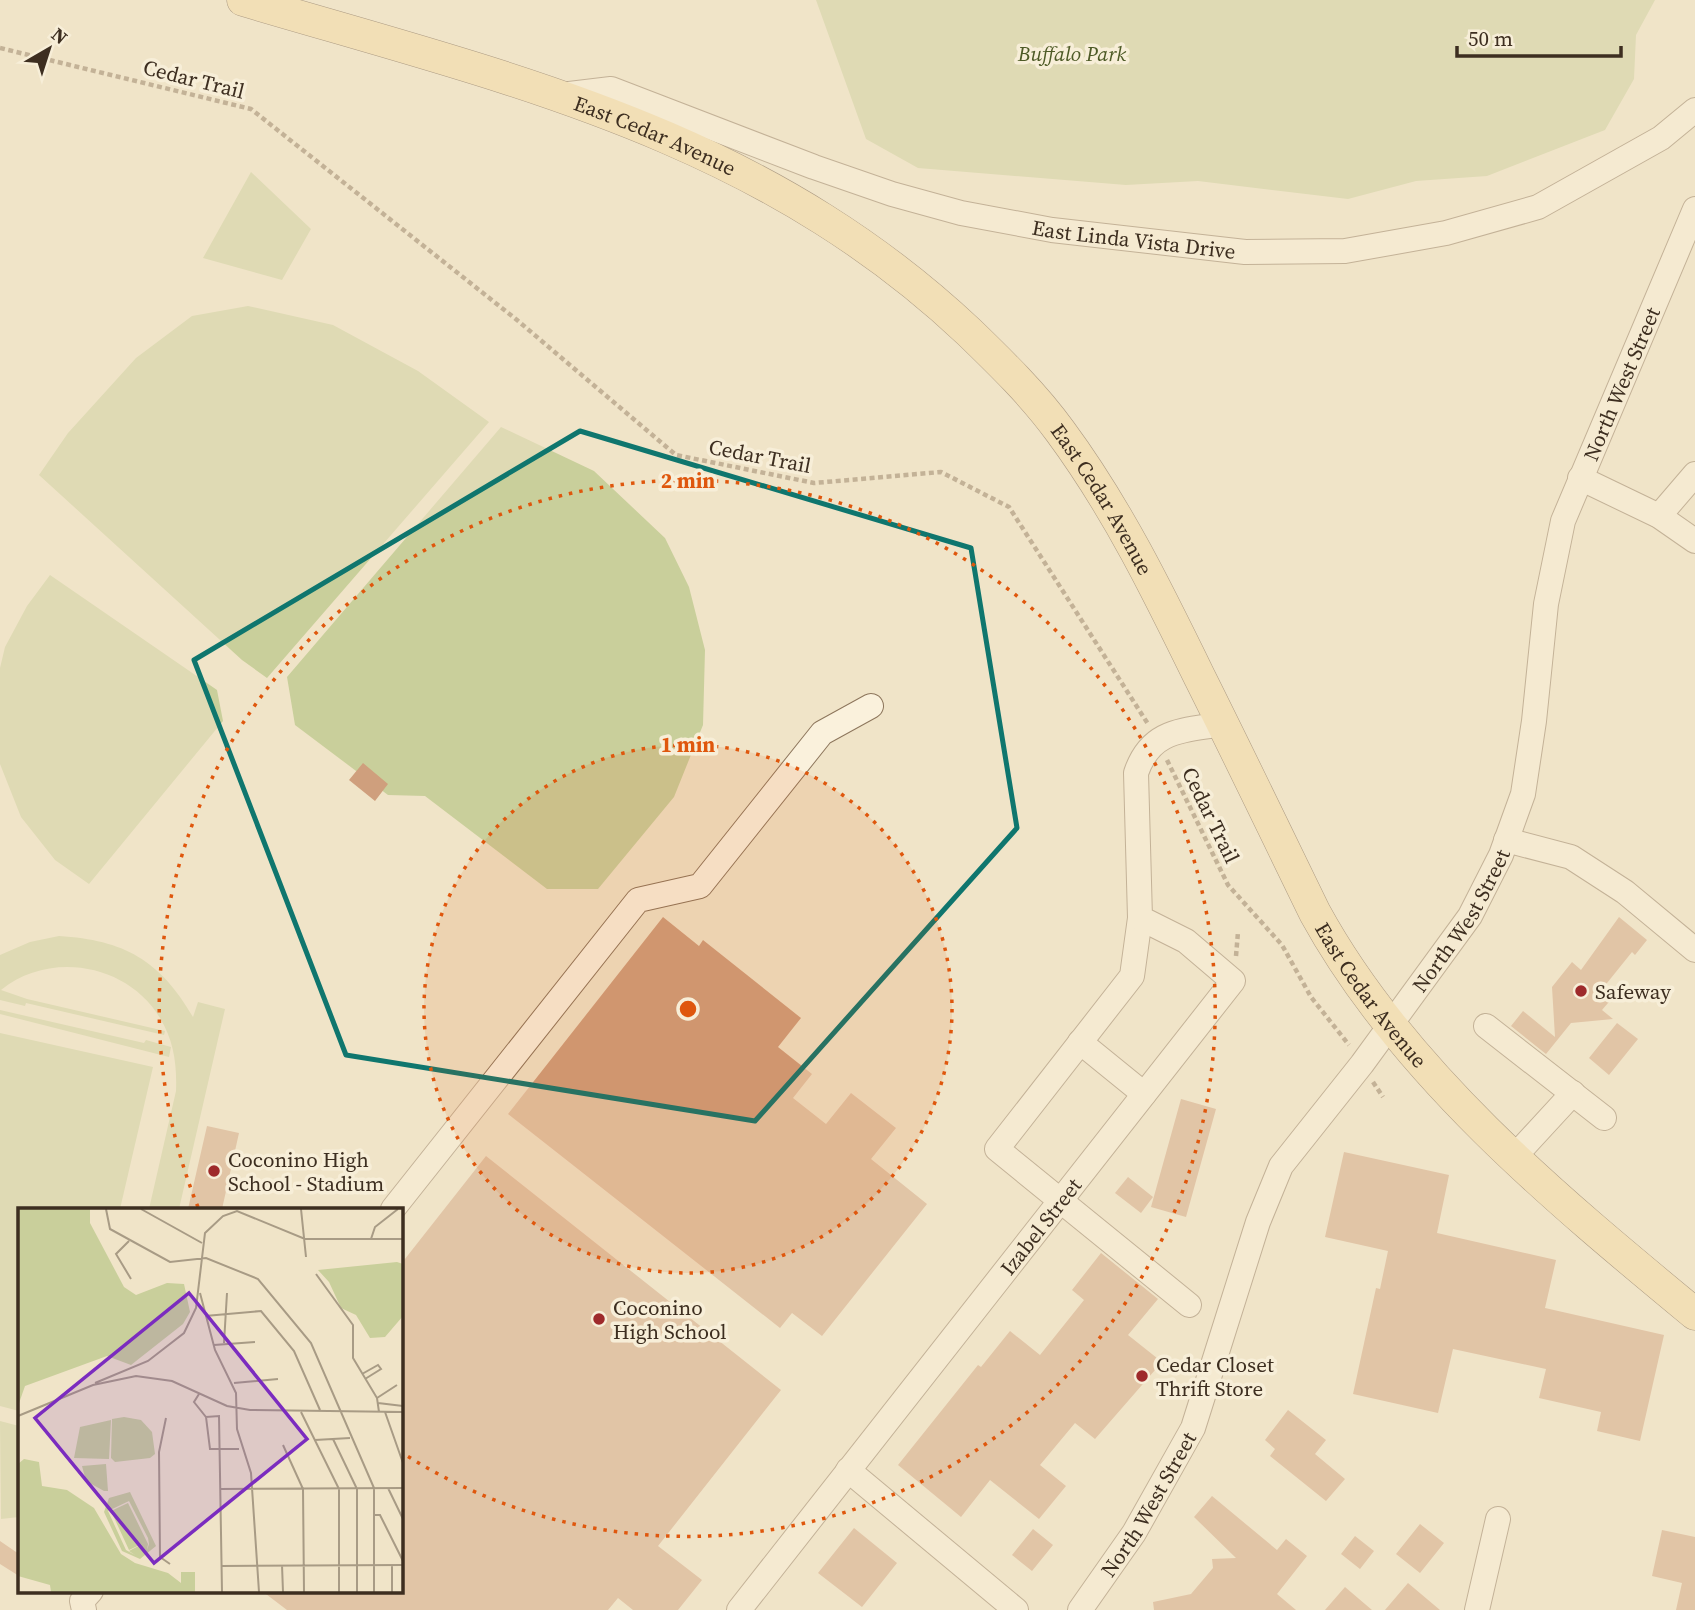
<svg xmlns="http://www.w3.org/2000/svg" width="1695" height="1610" font-family="'Source Serif 4',serif">
<style>
.green{fill:#c9cf9b}
.building{fill:#cf9f7d}
.lines{fill:none;stroke-linecap:round;stroke-linejoin:round}
.minor-casing{stroke:#8d765c;stroke-width:26}
.major-casing{stroke:#5b4430;stroke-width:33}
.path{stroke:#8d765c;stroke-width:4.5;stroke-dasharray:5 3.5;stroke-linecap:butt}
.minor{stroke:#faf1dc;stroke-width:24}
.major{stroke:#f3d9a0;stroke-width:32}
.marked{fill:none;stroke:#0f766e;stroke-width:5;stroke-linejoin:round}
.ring{fill:none;stroke:#df570d;stroke-width:3.5;stroke-dasharray:3.5 7}
.poi-dot{fill:#9e2a2b;stroke:#f7eed8;stroke-width:2.5}
.labels{text-anchor:middle;dominant-baseline:central;stroke-width:7;stroke-linejoin:round;paint-order:stroke}
.park-label{font-size:21px;font-style:italic;fill:#4d5a26;stroke:#f7eed8}
.street-label{font-size:21px;fill:#3d2e20;stroke:#f7eed8}
.poi-label{font-size:21px;fill:#3d2e20;stroke:#f7eed8;text-anchor:start}
.inset-road{fill:none;stroke:#a89b85;stroke-width:2}
.view{fill:#7b2cbf;fill-opacity:0.15;stroke:#7b2cbf;stroke-width:3.5}
.inset-edge{fill:none;stroke:#3d2e20;stroke-width:3.5}
.centre{fill:#df570d;stroke:#f7eed8;stroke-width:3.5}
.ring-label{font-size:21px;text-anchor:middle;font-weight:bold;fill:#df570d;stroke:#f7eed8;stroke-width:7;stroke-linejoin:round;paint-order:stroke}
</style>
<rect width="100%" height="100%" fill="#f0e4c8"/>
<path class="green" d="M816 0H1655L1636 35 1634 79 1605 130 1487 176 1416 181 1348 199 1198 181 1126 185 918 168 866 139Z
M251 172 311 229 282 280 203 258Z
M248 306 333 325 418 371 489 422 267 678 242 660 39 475 68 433 136 358 192 316Z
M501 427 594 471 665 538 689 587 705 650 703 725 674 797 598 889H547L425 796 388 795 295 725 287 677Z
M50 575 217 690 223 721 89 884 55 860 21 817 0 764V668L5 647 27 606Z
M59 936C124 940 160 960 193 1017L198 1002 225 1009 179 1209H149L176 1091C177 1065 174 1041 160 1018 128 964 50 950 1 990L27 999 165 1031 164 1035 26 1003 25 1006 0 1000V955L30 942Z
M0 1010 144 1043 146 1040 171 1047 169 1057 0 1014Z
M0 1033 153 1067 120 1209H19V1411L0 1406Z
M0 1421 19 1426V1517L1 1519Z"/>
<path class="building" d="M363 763 388 784 375 801 349 780Z
M663 917 699 946 703 940 801 1018 778 1047 812 1074 793 1098 826 1124 851 1093 896 1128 871 1159 927 1204 822 1336 792 1313 780 1328 508 1114Z
M1619 917 1647 940 1635 955 1632 952 1603 988 1614 996 1602 1010 1613 1019 1571 1023 1546 1054 1511 1026 1523 1011 1555 1037 1552 987 1572 962 1581 970Z
M1617 1023 1638 1039 1609 1075 1589 1058Z
M1181 1099 1216 1109 1186 1217 1151 1207Z
M207 1126 239 1133 222 1209H188Z
M1344 1152 1449 1175 1437 1233 1556 1260 1545 1308 1664 1335 1640 1441 1597 1431 1601 1412 1539 1398 1546 1369 1453 1349 1438 1413 1353 1394 1376 1288 1380 1289 1388 1251 1325 1237Z
M486 1156 781 1390 658 1546 702 1580 678 1610H633L618 1598 608 1610H287L262 1591H401V1264Z
M1128 1177 1153 1197 1141 1213 1115 1193Z
M1101 1253 1158 1299 1128 1335 1162 1362 1095 1439 1075 1423 1040 1465 1066 1486 1039 1519 990 1480 961 1517 898 1465 978 1365 981 1367 1010 1331 1040 1355 1084 1300 1072 1290Z
M1288 1410 1326 1440 1315 1454 1345 1479 1326 1501 1270 1456 1275 1449 1265 1440Z
M1212 1496 1277 1550 1286 1539 1307 1556 1277 1594 1296 1610H1154L1153 1602 1191 1594 1213 1568 1212 1559 1236 1558 1194 1517Z
M1420 1524 1444 1543 1420 1573 1396 1554Z
M854 1528 897 1563 862 1607 818 1573Z
M1033 1529 1053 1545 1032 1571 1012 1555Z
M1662 1530 1695 1537V1610H1676L1682 1583 1652 1576Z
M1355 1536 1374 1551 1360 1569 1341 1554Z
M0 1541 19 1554V1576L0 1564Z
M1408 1583 1440 1610H1385Z
M1345 1587 1372 1610H1325Z"/>
<g class="lines">
<g class="minor-casing">
<g id="minor">
<path id="s1" d="M561 95 611 89 814 167 892 194 961 213 1052 230 1245 252 1345 251 1446 233 1538 207 1661 138 1695 110"/>
<path d="M1580 478 1659 516 1695 541"/>
<path d="M1659 516 1695 474"/>
<path d="M1506 840 1571 857 1625 892 1695 950"/>
<path d="M1140 918 1132 976 997 1149 1189 1305"/>
<path d="M1486 1026 1604 1118"/>
<path d="M1080 1042 1144 1094"/>
<path d="M1515 1156 1573 1093"/>
<path d="M393 1209 638 900 700 886 822 733 871 706"/>
<path d="M848 1470 1016 1610"/>
<path d="M84 1610 82 1601 91 1591"/>
<path id="s2" d="M739 1610 1233 981 1186 941 1140 918 1136 773C1151 729 1182 731 1223 724"/>
<path id="s3" d="M1080 1610 1134 1533 1193 1428 1258 1222 1281 1166 1362 1064 1470 916 1501 855 1523 794 1534 721 1546 604 1563 521 1695 209"/>
<path d="M1477 1610 1498 1519"/>
</g>
</g>
<g class="major-casing">
<g id="major">
<path id="s4" d="M243 0C510 79 759 134 969 332 1001 363 1034 395 1060 431 1117 508 1158 592 1200 678 1239 756 1277 835 1315 913 1402 1072 1557 1200 1695 1314"/>
</g>
</g>
<path class="path" d="M0 48 251 109 517 320 676 455 814 483 941 472 1009 507 1148 724
M1167 760 1228 885 1282 945 1311 997 1349 1045
M1236 956 1238 932
M1373 1082 1383 1097"/>
<use href="#minor" class="minor"/>
<use href="#major" class="major"/>
</g>
<path d="M0 0H1695V1610H0ZM580 431 971 548 1017 828 755 1121 346 1055 194 660Z" fill="#f0e4c8" fill-opacity=".55" fill-rule="evenodd"/>
<path class="marked" d="M580 431 971 548 1017 828 755 1121 346 1055 194 660Z"/>
<circle cx="688" cy="1009" r="264" fill="#df570d" fill-opacity=".12"/>
<g class="ring">
<circle cx="688" cy="1009" r="264"/>
<path d="M198 1207A528 528 0 1 1 404 1454"/>
</g>
<g class="poi-dot">
<circle cx="1581" cy="991" r="7"/>
<circle cx="214" cy="1171" r="7"/>
<circle cx="599" cy="1319" r="7"/>
<circle cx="1142" cy="1376" r="7"/>
</g>
<g class="labels">
<g class="park-label">
<text x="1072" y="53">Buffalo Park</text>
</g>
<g class="street-label">
<text transform="translate(194 79) rotate(14)">Cedar Trail</text>
<text stroke="none"><textPath href="#s4" startOffset="434">East Cedar Avenue</textPath></text>
<text stroke="none"><textPath href="#s1" startOffset="597">East Linda Vista Drive</textPath></text>
<text stroke="none"><textPath href="#s3" startOffset="1363">North West Street</textPath></text>
<text transform="translate(760 456) rotate(11)">Cedar Trail</text>
<text stroke="none"><textPath href="#s4" startOffset="1022">East Cedar Avenue</textPath></text>
<text transform="translate(1211 815) rotate(64)">Cedar Trail</text>
<text stroke="none"><textPath href="#s3" startOffset="796">North West Street</textPath></text>
<text stroke="none"><textPath href="#s4" startOffset="1587">East Cedar Avenue</textPath></text>
<text stroke="none"><textPath href="#s2" startOffset="488">Izabel Street</textPath></text>
<text stroke="none"><textPath href="#s3" startOffset="126">North West Street</textPath></text>
</g>
<g class="poi-label">
<text x="1595" y="991">Safeway</text>
<text x="228" y="1159">Coconino High<tspan x="228" dy="24">School - Stadium</tspan></text>
<text x="613" y="1307">Coconino<tspan x="613" dy="24">High School</tspan></text>
<text x="1156" y="1364">Cedar Closet<tspan x="1156" dy="24">Thrift Store</tspan></text>
</g>
</g>
<g transform="translate(18 1208)">
<rect width="385" height="385" fill="#f0e4c8"/>
<path d="M0 1H72V15L106 79 118 87 149 75 166 76 172 104 165 116 113 157 89 148 7 178 0 198ZM379 54 385 56V108L367 129 352 130 338 107 323 100 311 74 300 62ZM106 209 123 212 134 224 137 246 132 250 97 254 93 250 94 211ZM93 212 91 251 56 250 62 219ZM6 251 21 254 24 278 49 282 76 300 103 346 117 355 150 365 163 375V364H177V384H33L32 377 0 368V256ZM88 256 90 283H86L68 273 64 258ZM112 284 138 338 122 351 104 343 86 304 91 290ZM111 293 130 330 131 336 129 342 130 336 110 295 93 303 111 342 126 335 111 343 117 347 108 342 90 303Z" fill="#c9cf9b" fill-rule="evenodd"/>
<path class="inset-road" d="M88 1 92 21 152 54 188 50 240 71 293 135 356 280V384M123 1 184 35M283 1 288 49M353 31 357 19 380 1M111 33 98 46 113 71M298 66 335 117V150L359 190 361 204M182 85 197 142 218 185 219 221 233 265 241 384M187 108 243 103 276 143 302 202M206 135 209 85M196 137 237 134M344 166 360 157 363 161 347 171M77 175 130 153 166 125 178 100 187 25 205 8 219 3 287 31H385M216 175 260 171M181 186 176 194 188 209 201 208 204 384M359 190 379 177M360 195 385 198M283 204 321 281V384M367 204 385 255M0 208 75 177 118 168 154 173 209 198 232 202 385 204M188 209 192 241H221M148 210 141 244 142 349 152 356M315 231 339 281V384M297 232 332 230M265 237 285 281 286 384M370 280 385 311M202 281 385 280M356 307H362L385 353M264 357 265 384M374 357V384M203 358 385 357"/>
<path class="view" d="M171 85 289 231 136 355 17 210Z"/>
<rect width="385" height="385" class="inset-edge"/>
</g>
<circle cx="688" cy="1009" r="10" class="centre"/>
<g class="ring-label">
<text x="688" y="488">2 min</text>
<text x="688" y="752">1 min</text>
</g>
<g transform="translate(49 49) rotate(39)" stroke="#f7eed8" stroke-width="5" paint-order="stroke">
<path d="M0-5L12 26L0 18L-12 26Z" fill="#3d2e20"/>
<text y="-10" font-size="19" font-weight="bold" text-anchor="middle" fill="#3d2e20">N</text>
</g>
<path d="M1457 46v10h164v-10" fill="none" stroke="#3d2e20" stroke-width="3.5"/>
<text x="1468" y="46" font-size="21" fill="#3d2e20" stroke="#f7eed8" stroke-width="5" paint-order="stroke">50 m</text>
</svg>
